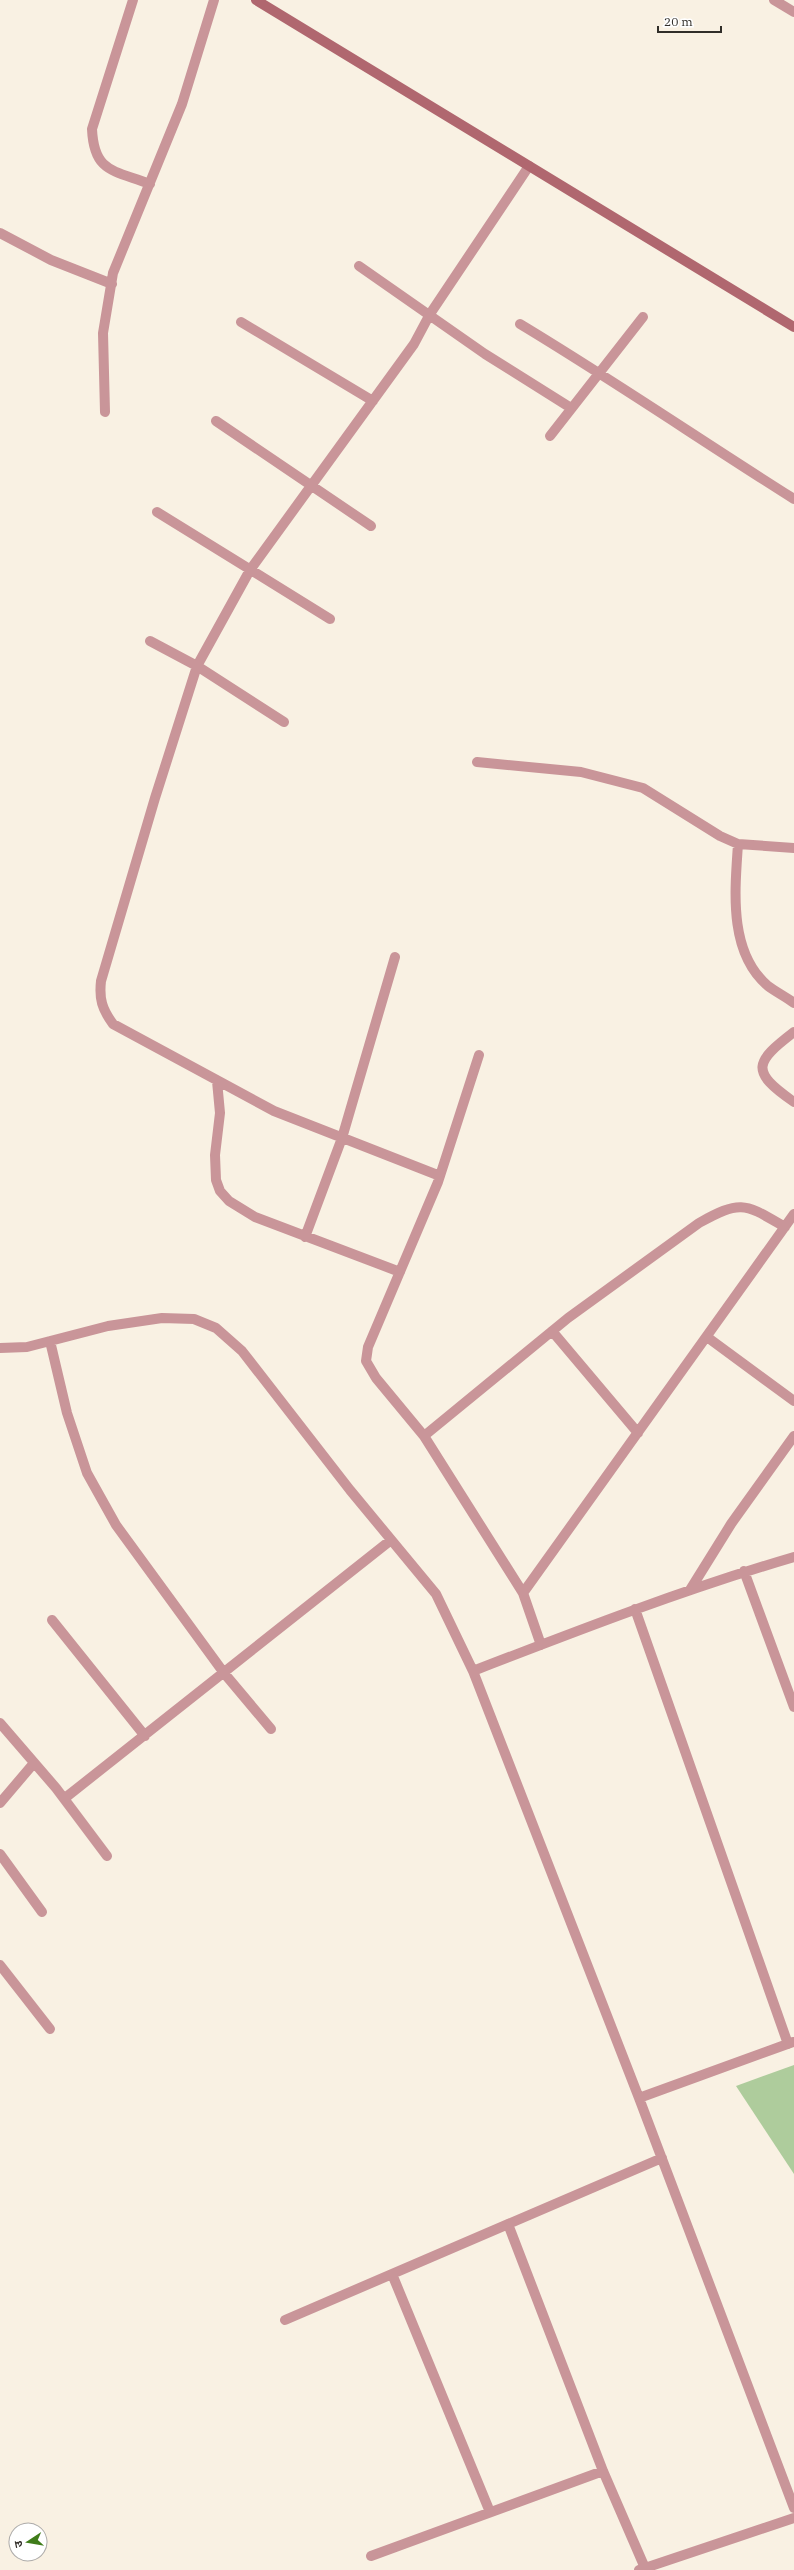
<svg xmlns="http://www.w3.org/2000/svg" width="794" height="2570" font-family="'IBM Plex Serif','Noto Sans Devanagari',serif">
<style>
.green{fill:#aecc9c}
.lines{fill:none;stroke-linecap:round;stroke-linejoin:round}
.service{stroke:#c99599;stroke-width:10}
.minor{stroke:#c99599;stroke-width:10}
.secondary{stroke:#b0676f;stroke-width:10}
</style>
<rect width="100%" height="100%" fill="#f9f1e3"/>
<path class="green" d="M794 2065V2174L736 2086Z"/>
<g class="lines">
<path class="service" d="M0 1965 50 2029"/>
<path class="minor" d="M133 0 92 129C94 173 114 170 150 184
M774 0 794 12
M0 233 51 260 112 284
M359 266 485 354 571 408
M241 322 373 401
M520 324C613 380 702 441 794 499
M105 412 103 333 113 273 182 104 214 0
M216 421 371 526
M550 436 643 317
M157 512 330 619
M150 641 197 666 284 722
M477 762 581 772 643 788 720 836 738 844 794 848
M738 844C735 890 728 952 768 986 776 992 786 997 794 1003
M794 1032C755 1062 749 1071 794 1102
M479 1055 438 1182 368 1347 366 1361 376 1378 424 1436 523 1593 541 1645
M217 1081 220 1113 215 1155 216 1180 220 1191 229 1201 255 1217 400 1272
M440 1176 274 1111 113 1024C102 1009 99 999 101 981L155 798 197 666 250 570 414 344 430 314 529 166
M305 1237 342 1138 395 957
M552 1331 638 1433
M707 1337 794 1401
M50 1341 67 1413 87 1473 116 1525 224 1673 271 1729
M0 1348 27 1347 108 1326 162 1318 194 1319 216 1328 242 1351 350 1490 436 1594 473 1671 639 2098 794 2508
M424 1436 568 1318 699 1223C742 1199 745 1204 785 1227
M744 1571 794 1707
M690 1590 731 1524 794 1436
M523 1593 794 1214
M635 1609 788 2044
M52 1620 145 1736
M473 1671C579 1630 685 1589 794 1557
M0 1723 56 1788 107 1856
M65 1798 391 1540
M0 1803 34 1763
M0 1854 42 1912
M639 2098 793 2042
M508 2224 603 2471 645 2568
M392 2274 490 2512
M285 2320 662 2158
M371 2556 603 2471
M639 2570 794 2518"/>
<path class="secondary" d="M256 0 794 327"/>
</g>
<g transform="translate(28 2542) rotate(258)"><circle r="19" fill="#ffffff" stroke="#adaba9"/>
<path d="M0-3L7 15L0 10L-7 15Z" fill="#3f7c19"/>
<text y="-6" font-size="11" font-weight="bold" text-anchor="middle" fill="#312e29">उ</text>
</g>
<path d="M658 26v6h63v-6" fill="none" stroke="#312e29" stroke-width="2"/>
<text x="664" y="26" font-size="12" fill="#312e29" stroke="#ffffff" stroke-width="3" paint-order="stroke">20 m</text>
</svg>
